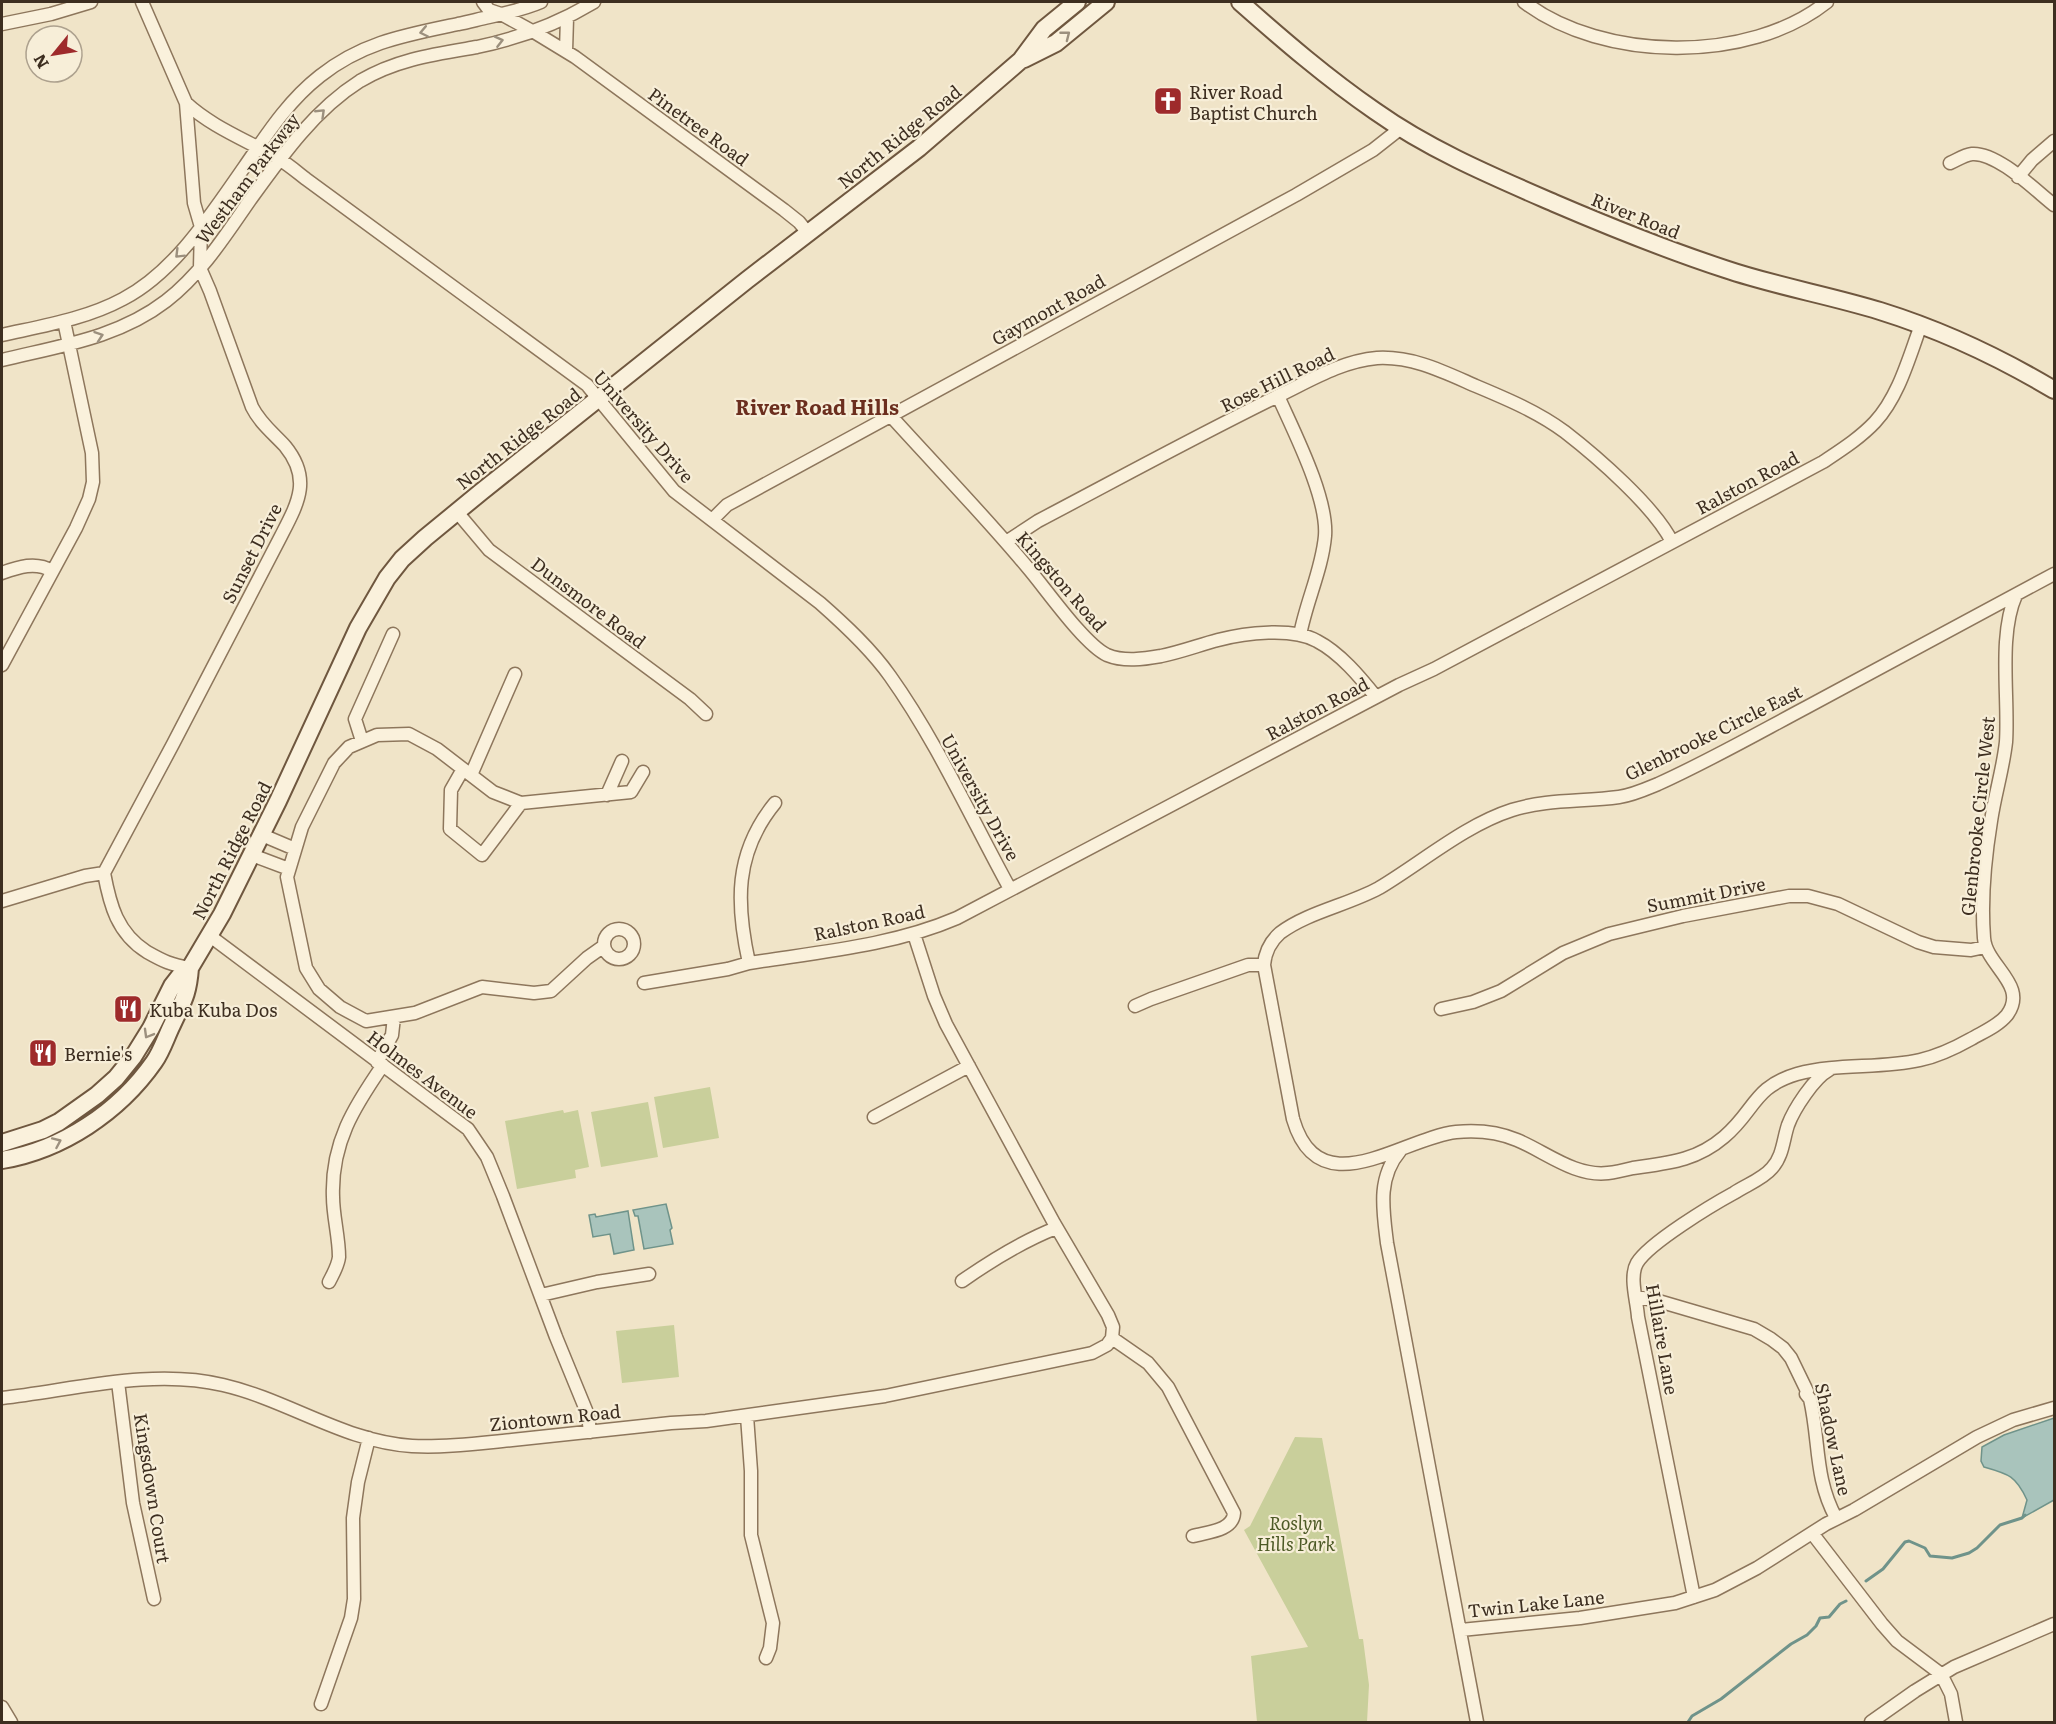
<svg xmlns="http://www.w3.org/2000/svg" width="2056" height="1724" font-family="Literata,serif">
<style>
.green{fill:#c9cf9b}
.water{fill:#a9c4bc;stroke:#6f938a;stroke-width:1.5}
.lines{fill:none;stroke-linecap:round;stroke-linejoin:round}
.stream{stroke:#6f938a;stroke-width:3}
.minor-casing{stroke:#8d765c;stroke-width:15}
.secondary-casing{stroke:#6f573f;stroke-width:20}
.minor{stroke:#faf1dc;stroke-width:12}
.secondary{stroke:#faf1dc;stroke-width:16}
.oneway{stroke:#9c907e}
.labels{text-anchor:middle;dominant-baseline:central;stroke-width:4.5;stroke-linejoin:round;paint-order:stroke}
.poi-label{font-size:18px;fill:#3d2e20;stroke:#f7eed8;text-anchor:start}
.street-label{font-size:18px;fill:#3d2e20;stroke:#f7eed8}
.park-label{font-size:18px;font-style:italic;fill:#4d5a26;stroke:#f7eed8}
.neighbourhood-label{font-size:20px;font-weight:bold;fill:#6b2e1e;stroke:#f7eed8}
</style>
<rect width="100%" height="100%" fill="#f0e4c8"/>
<path class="green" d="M710 1087 719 1138 663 1148 654 1097Z
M648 1102 658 1157 601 1167 591 1112Z
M563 1110 564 1113 578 1110 589 1167 575 1170 576 1178 517 1189 505 1121Z
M674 1325 679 1377 622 1383 616 1331Z
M1295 1437 1322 1438 1359 1639H1363L1369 1685 1367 1722H1257L1251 1656 1308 1647 1244 1530 1250 1526Z"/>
<path class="water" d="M666 1204 672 1228 670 1230 673 1244 644 1249 638 1216H635L633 1210Z
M628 1211 634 1250 614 1254 610 1234 593 1237 589 1215 595 1214 596 1217Z
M2054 1418V1500L2022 1518 2027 1500C2016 1476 2009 1474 1984 1467L1981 1461 1982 1447 2004 1435Z"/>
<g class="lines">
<path class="stream" d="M1866 1581 1883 1569 1905 1542 1909 1541 1925 1548 1930 1556 1952 1558 1969 1553 1977 1548 2000 1525 2022 1518 2025 1515
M1688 1722 1692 1716 1721 1699 1791 1644 1807 1635 1816 1626 1820 1618 1829 1617 1840 1604 1846 1601"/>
<g class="minor-casing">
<path id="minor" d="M142 2 186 103C213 128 249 141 279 159 289 165 297 172 306 179L587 385 674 491 820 603C845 625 871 649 890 676 937 742 971 818 1010 889
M483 2 489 10 501 14 534 32 575 57 784 210 799 222 808 233
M1524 2C1603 62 1749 64 1827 2
M2 24 51 14 91 2
M566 51 567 18
M1950 163C1957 160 1964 155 1972 154 1997 152 2035 190 2054 205
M2018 177 2032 160 2054 141
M2 335C42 326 86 319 123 299 175 272 212 213 245 166 267 134 288 101 320 76 363 42 406 35 458 24 469 22 479 19 489 17 507 13 525 9 541 2
M2 360C59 346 118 338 166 301 201 274 225 236 250 200 281 157 314 110 360 81 397 59 436 54 477 47 520 38 556 25 594 2
M1278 396C1294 432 1328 498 1325 536 1322 570 1306 602 1300 635
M890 415C936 466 984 515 1028 568 1046 589 1084 644 1107 655 1124 662 1144 659 1161 656 1181 652 1199 645 1218 640 1245 633 1292 627 1317 641 1340 653 1360 677 1376 697
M457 512 489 550 690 699 706 714
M712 520 727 505 1296 195 1373 150 1401 128
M1006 542 1038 521C1118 479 1198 435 1280 395 1311 380 1342 361 1377 358 1413 356 1444 372 1476 386 1507 399 1538 412 1565 432 1596 456 1655 507 1672 542
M2 573C18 567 36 561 52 571
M2016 595C1998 635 2009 698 2006 742 2003 769 1995 794 1991 821 1985 858 1981 900 1984 938 1986 966 2029 985 2007 1015 1998 1026 1983 1032 1971 1039 1955 1048 1938 1056 1920 1060 1880 1069 1837 1063 1797 1074 1753 1087 1755 1111 1724 1137 1696 1161 1668 1163 1633 1168 1625 1170 1617 1172 1608 1173 1575 1177 1546 1152 1517 1140 1498 1132 1477 1130 1456 1132 1402 1138 1319 1208 1293 1119L1264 965C1265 953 1271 941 1280 933 1308 912 1348 905 1379 888 1421 863 1465 825 1512 810 1547 799 1583 802 1619 797 1633 795 1646 789 1658 784 1709 761 1758 733 1807 707 1890 663 1972 618 2054 574
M2 665 76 528 89 499 93 482 92 453 64 321
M362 741 355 719 393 634
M463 769 451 790 450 829 482 855 521 803
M471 775 515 674
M607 795 622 761
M262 835 295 849
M252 855 289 869
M104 873 173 744 281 536C298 503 312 479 285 446 273 433 260 423 252 407L210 291 200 268 201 227 194 203 186 103
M104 873C110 905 117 933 147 952 163 961 171 965 190 968
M2 901 85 876 104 873
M604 944a15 15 0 1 1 30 0a15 15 0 1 1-30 0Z
M914 934 934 996 946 1024 1054 1223 1108 1315 1113 1327 1112 1338
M210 936 468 1129 487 1157 503 1196 556 1337 588 1415 590 1432
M604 946 587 958 551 991 534 993 482 987 415 1013 366 1021 340 1007 319 989 306 968 287 877 302 827 334 763 349 747 377 735 409 734 437 749 493 792 521 803 631 792 643 772
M749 963C736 904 734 853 775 803
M644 983 728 969 749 963C819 952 892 946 957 918L1399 685 1434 669 1823 462C1841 450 1860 438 1875 422 1899 396 1909 357 1921 325
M1135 1006 1151 999 1248 965H1264
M1441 1009 1473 1002 1501 991 1563 953 1609 934 1683 916 1789 896H1808L1838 904 1918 942 1934 947 1971 950 1985 947
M377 1062 392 1035 394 1017
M874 1117 969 1066
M1400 1151C1377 1178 1383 1210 1387 1243L1477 1722
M962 1281C992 1260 1023 1241 1056 1228
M329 1282C333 1274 338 1266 339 1257 339 1237 333 1216 333 1197 331 1143 354 1107 383 1065
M541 1295 597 1282 649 1274
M1636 1297 1655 1300 1754 1329 1771 1339 1783 1348 1791 1358 1807 1391 1806 1394 1810 1399C1820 1442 1814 1477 1836 1518
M1112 1338 1148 1363 1168 1387 1234 1513C1233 1531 1207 1532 1193 1536
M118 1382 133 1503 154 1599
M2 1398C73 1390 152 1368 223 1385 288 1400 345 1442 412 1446 445 1448 480 1443 512 1440 565 1434 618 1429 671 1423L706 1421 885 1396 1092 1353 1107 1345 1112 1338
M747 1416 751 1471V1535L773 1623 770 1648 766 1658
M1812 1533 1882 1624 1897 1641 1941 1674 1951 1694 1956 1722
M1694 1597 1638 1317C1637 1301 1629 1277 1637 1263 1649 1243 1712 1205 1734 1193 1746 1185 1763 1179 1772 1168 1783 1156 1783 1140 1788 1125 1794 1109 1814 1078 1829 1070
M1461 1630 1580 1618 1675 1603 1715 1590 1757 1568 1826 1524 1854 1510 1977 1437 2013 1420 2054 1408
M321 1704 351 1618 354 1599 353 1518 358 1482 369 1438
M2 1707 11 1722
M1871 1722 1915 1691 1954 1667 2054 1624"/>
</g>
<g class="secondary-casing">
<path id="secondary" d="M1240 2C1283 40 1327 78 1375 111 1430 150 1492 176 1554 203 1610 227 1667 250 1725 269 1775 286 1828 295 1880 311 1941 330 1999 357 2054 390
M1024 59 1056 43 1106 2
M2 1143 43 1130 59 1122 97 1095 116 1078 133 1057 151 1028 172 986 179 977 190 968 222 914 278 801 358 628 387 578 402 559 425 538 481 492 747 280 919 148 1021 60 1044 29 1077 2
M2 1160C62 1150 119 1112 154 1062 162 1051 166 1037 172 1025 183 1001 188 995 190 968"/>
</g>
<use href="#minor" class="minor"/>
<use href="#secondary" class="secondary"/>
</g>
<defs><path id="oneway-chevron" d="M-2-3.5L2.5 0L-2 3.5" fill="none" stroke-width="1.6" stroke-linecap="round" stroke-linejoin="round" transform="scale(1.5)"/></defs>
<g class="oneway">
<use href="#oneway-chevron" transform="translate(424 32) rotate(168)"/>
<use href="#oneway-chevron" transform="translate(1066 35) rotate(-38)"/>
<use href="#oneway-chevron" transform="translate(499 41) rotate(-14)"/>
<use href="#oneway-chevron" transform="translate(321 113) rotate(-44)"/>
<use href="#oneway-chevron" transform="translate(179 254) rotate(135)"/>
<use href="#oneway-chevron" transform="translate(99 336) rotate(-19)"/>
<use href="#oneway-chevron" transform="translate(148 1034) rotate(120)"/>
<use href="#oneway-chevron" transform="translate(57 1142) rotate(-24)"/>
</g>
<defs>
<g id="church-square" transform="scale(1.5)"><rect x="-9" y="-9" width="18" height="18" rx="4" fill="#9e2a2b" stroke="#f7eed8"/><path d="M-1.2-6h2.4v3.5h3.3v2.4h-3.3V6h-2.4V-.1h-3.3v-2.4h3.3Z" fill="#fff"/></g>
<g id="restaurant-square" transform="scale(1.5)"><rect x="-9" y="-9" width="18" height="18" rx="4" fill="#9e2a2b" stroke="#f7eed8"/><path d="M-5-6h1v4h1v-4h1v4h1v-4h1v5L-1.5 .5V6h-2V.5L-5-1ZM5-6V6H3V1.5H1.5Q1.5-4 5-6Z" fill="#fff"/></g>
</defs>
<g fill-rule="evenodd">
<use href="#church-square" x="1168" y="101"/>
<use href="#restaurant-square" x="128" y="1009"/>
<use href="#restaurant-square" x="43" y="1053"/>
</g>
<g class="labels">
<g class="poi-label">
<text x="1189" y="91">River Road<tspan x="1189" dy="21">Baptist Church</tspan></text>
<text x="149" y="1009">Kuba Kuba Dos</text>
<text x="64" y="1053">Bernie's</text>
</g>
<g class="street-label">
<text transform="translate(699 126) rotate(36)">Pinetree Road</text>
<text transform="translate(899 136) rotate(-39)">North Ridge Road</text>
<text transform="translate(247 178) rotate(-53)">Westham Parkway</text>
<text transform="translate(1636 215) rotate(22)">River Road</text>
<text transform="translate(1048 309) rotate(-29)">Gaymont Road</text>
<text transform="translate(1277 379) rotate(-26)">Rose Hill Road</text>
<text transform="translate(644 426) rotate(49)">University Drive</text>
<text transform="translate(518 438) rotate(-38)">North Ridge Road</text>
<text transform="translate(1747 482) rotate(-28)">Ralston Road</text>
<text transform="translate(251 553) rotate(-63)">Sunset Drive</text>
<text transform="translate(1062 581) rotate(49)">Kingston Road</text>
<text transform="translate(589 602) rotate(37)">Dunsmore Road</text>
<text transform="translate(1317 708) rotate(-28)">Ralston Road</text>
<text transform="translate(1713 732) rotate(-26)">Glenbrooke Circle East</text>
<text transform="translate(981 797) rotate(61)">University Drive</text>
<text transform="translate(1977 816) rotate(-84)">Glenbrooke Circle West</text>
<text transform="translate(231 850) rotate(-63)">North Ridge Road</text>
<text transform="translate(1706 894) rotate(-11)">Summit Drive</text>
<text transform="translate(869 922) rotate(-12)">Ralston Road</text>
<text transform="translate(423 1074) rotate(37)">Holmes Avenue</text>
<text transform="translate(1663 1339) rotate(80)">Hillaire Lane</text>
<text transform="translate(555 1417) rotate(-6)">Ziontown Road</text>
<text transform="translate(1834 1439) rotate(78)">Shadow Lane</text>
<text transform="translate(153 1488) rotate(81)">Kingsdown Court</text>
<text transform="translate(1536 1603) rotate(-6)">Twin Lake Lane</text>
</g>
<g class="park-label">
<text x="1296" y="1522">Roslyn<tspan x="1296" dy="21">Hills Park</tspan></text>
</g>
<g class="neighbourhood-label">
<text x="817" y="406">River Road Hills</text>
</g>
</g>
<rect width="2056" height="1724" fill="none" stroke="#3d2e20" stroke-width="6"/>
<g transform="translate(54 54) rotate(240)"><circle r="28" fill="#f7eed8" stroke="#ada18e" stroke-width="1.5"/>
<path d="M0-4.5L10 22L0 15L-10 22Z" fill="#9e2a2b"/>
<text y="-9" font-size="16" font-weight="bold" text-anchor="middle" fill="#3d2e20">N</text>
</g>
</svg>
